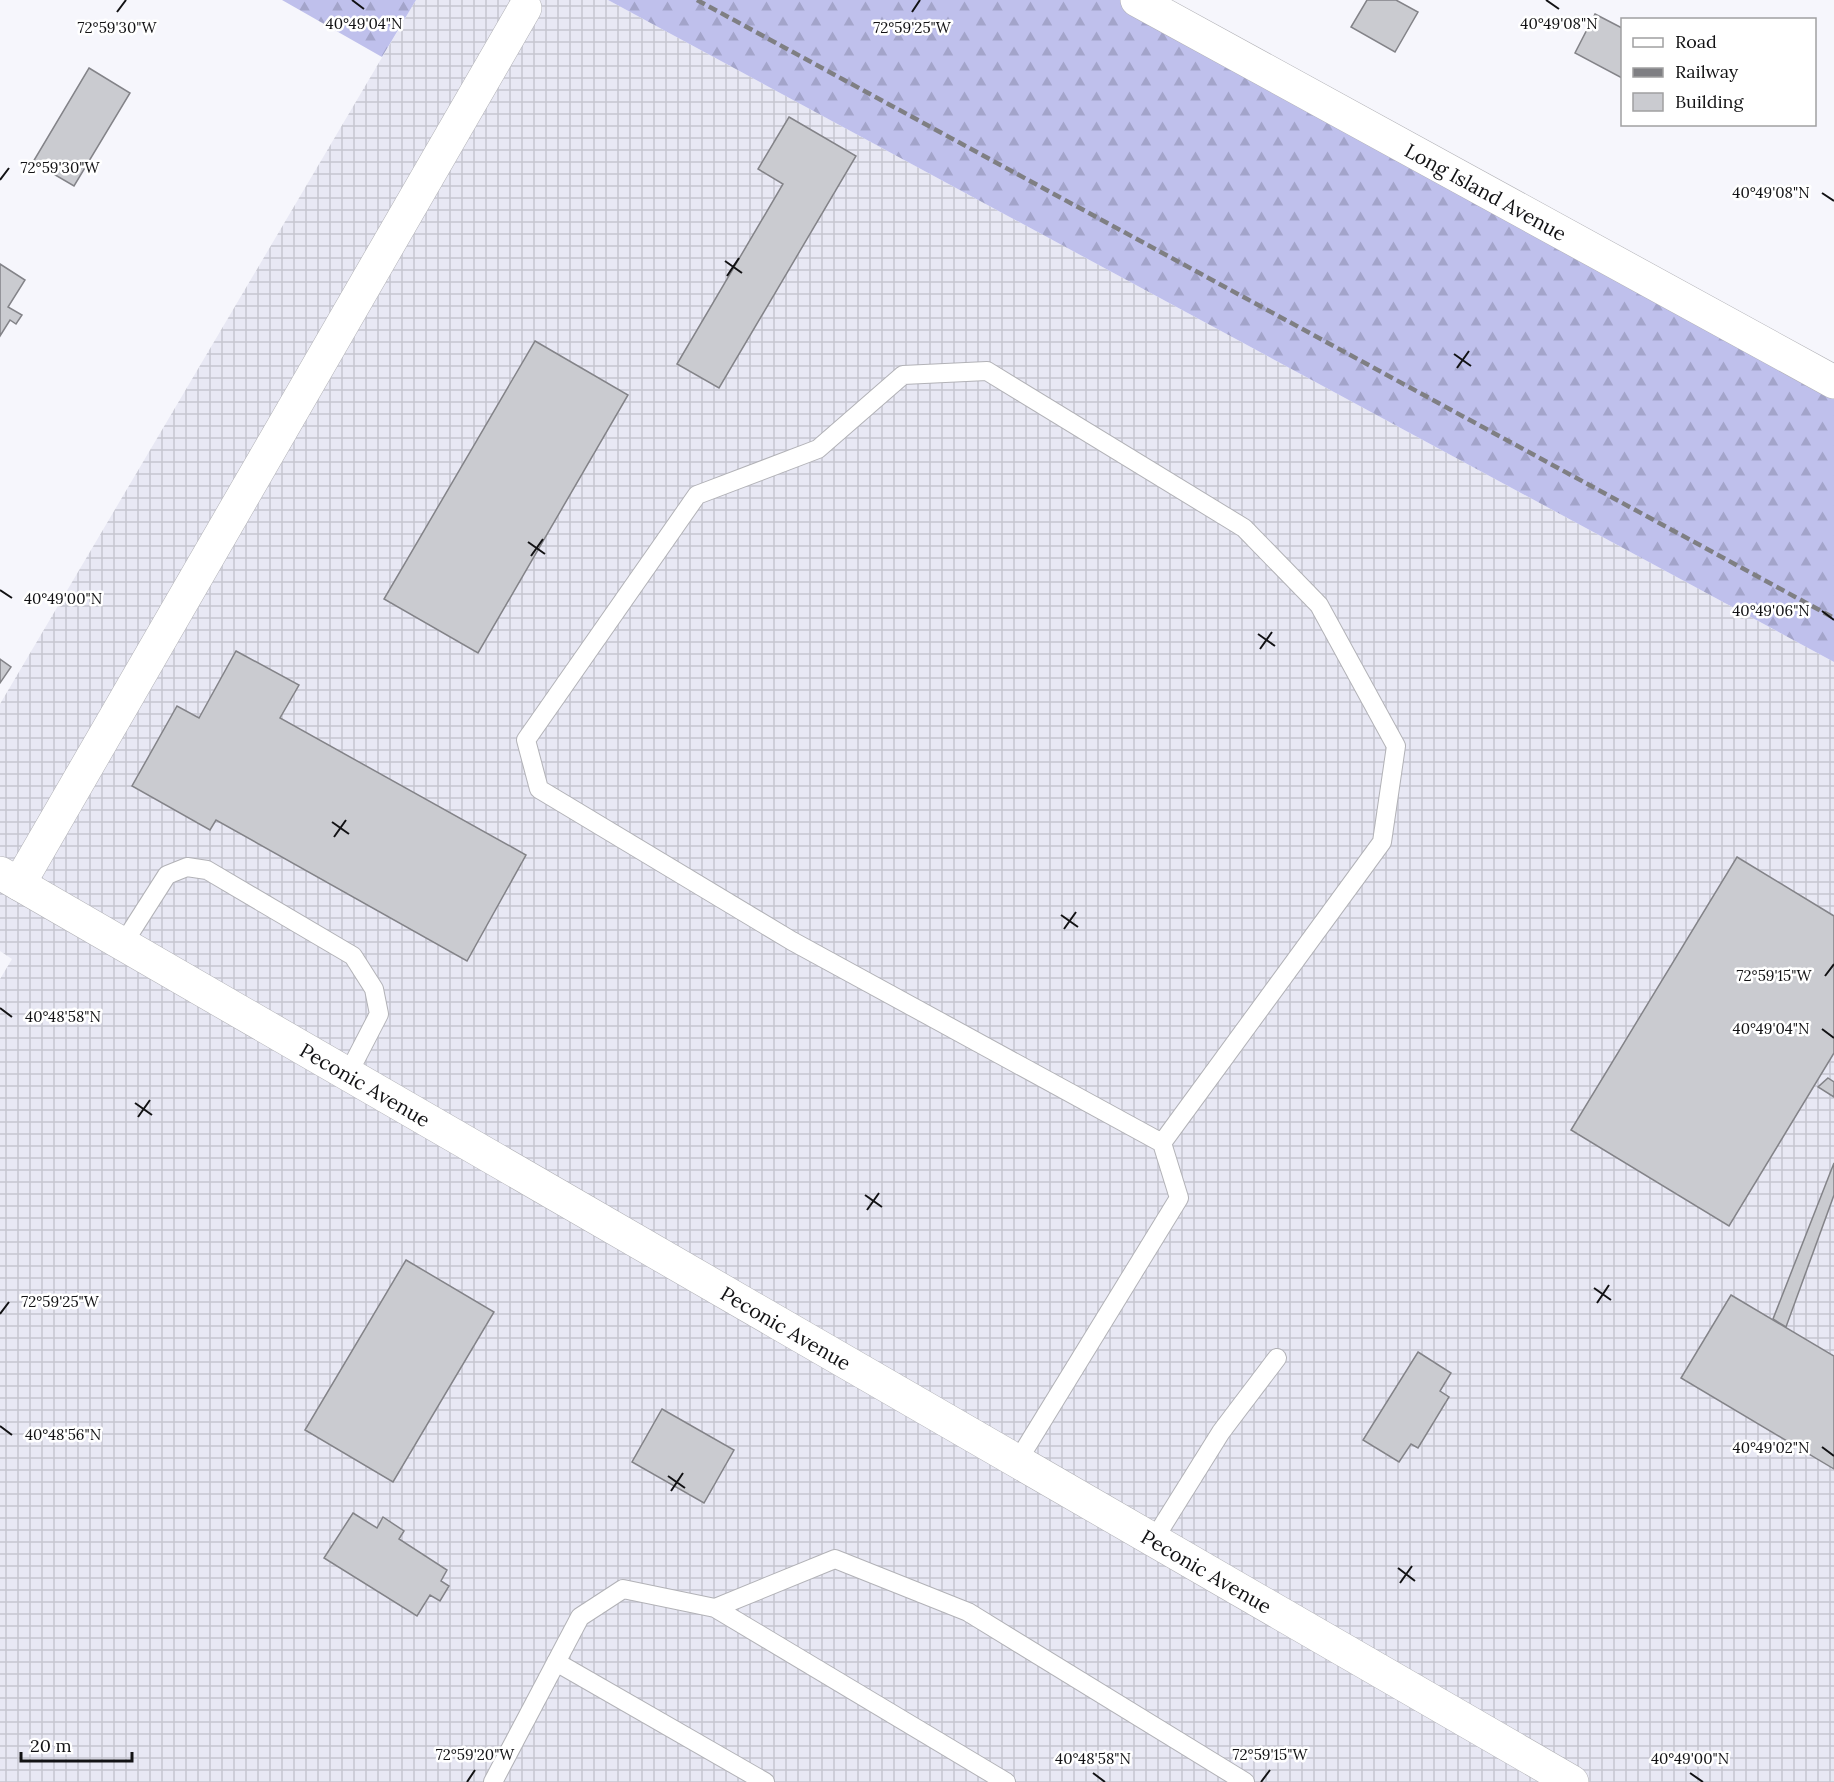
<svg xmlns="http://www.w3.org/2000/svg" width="1834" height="1782" font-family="Lora,serif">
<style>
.industrial{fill:url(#industrial-grid)}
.forest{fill:url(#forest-firs)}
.building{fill:#cacbd0;stroke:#838388;stroke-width:1.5}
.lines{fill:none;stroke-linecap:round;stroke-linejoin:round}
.service-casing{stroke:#b2b2b7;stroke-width:20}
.minor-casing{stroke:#b2b2b7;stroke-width:34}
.tertiary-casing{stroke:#b2b2b7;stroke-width:34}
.service{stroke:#fff;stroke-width:18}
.minor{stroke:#fff;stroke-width:33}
.tertiary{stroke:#fff;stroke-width:33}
.rail{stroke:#7f7f83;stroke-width:4.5;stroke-dasharray:9 4.5;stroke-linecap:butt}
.ticks{fill:none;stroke:#121214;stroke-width:2}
.labels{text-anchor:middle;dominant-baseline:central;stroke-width:5;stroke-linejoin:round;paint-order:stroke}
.street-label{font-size:20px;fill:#121214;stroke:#fff}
.ticks-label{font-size:15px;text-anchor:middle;fill:#121214;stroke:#fff;stroke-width:5;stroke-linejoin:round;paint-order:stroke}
</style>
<defs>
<pattern id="industrial-grid" width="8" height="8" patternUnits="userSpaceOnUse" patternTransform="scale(1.5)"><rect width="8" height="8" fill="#e8e8f4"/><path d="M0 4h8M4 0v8" fill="none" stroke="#c6c6d0"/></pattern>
<pattern id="forest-firs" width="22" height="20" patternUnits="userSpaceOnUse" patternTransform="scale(1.5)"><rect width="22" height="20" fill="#bfc0ec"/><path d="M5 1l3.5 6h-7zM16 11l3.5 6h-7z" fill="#a3a4ca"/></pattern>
</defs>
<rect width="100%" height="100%" fill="#f6f6fc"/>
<path class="industrial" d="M416 0H608L1834 662V1782H0V979L12 959 0 951V704Z"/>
<path class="forest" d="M282 0H416L382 57Z
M608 0H1137L1834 382V662Z"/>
<path class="building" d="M1367 0H1396L1418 12 1395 52 1351 27Z
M1595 14 1622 28V78L1575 53Z
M89 68 130 93 74 186 33 162Z
M789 117 856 156 719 388 677 364 783 184 758 169Z
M0 264 25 280 8 307 22 315 16 324 10 320 0 336Z
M535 341 628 395 478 653 384 599Z
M236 651 299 685 280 718 526 855 467 961 216 820 210 830 132 786 177 706 199 718Z
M0 659 11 667 0 683Z
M1737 857 1834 916V1053L1729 1226 1571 1130Z
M1828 1078 1834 1082V1097L1818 1087Z
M1834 1163V1195L1786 1327 1773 1319Z
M406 1260 494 1312 393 1482 305 1430Z
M1731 1295 1834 1356V1469L1681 1378Z
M1418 1352 1451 1373 1440 1391 1449 1397 1418 1448 1411 1444 1399 1462 1363 1440Z
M662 1409 734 1450 704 1503 632 1462Z
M353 1513 377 1528 383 1517 404 1531 399 1539 447 1570 441 1581 449 1586 440 1601 430 1595 417 1616 324 1558Z"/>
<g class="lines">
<g class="service-casing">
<path id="service" d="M123 944 167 875 187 867 207 870 353 956 374 989 379 1014 348 1074
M1017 1462 1179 1198 1162 1143 792 941 539 789 526 740 697 495 818 449 903 375 987 371 1244 528 1319 605 1396 746 1382 842 1162 1143
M1153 1541 1221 1432 1277 1358
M715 1608 1006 1782
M556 1662 765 1782
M493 1782 580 1617 623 1589 715 1608 835 1559 968 1612 1245 1782"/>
</g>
<g class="minor-casing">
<g id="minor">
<path id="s1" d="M0 873 1572 1782"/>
<path d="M19 884 525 8"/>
</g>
</g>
<g class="tertiary-casing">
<g id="tertiary">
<path id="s2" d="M1137 0 1834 382"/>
</g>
</g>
<use href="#service" class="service"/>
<use href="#minor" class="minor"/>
<use href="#tertiary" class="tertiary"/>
<path class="rail" d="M697 0 1834 618"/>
</g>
<path class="ticks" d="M352 0 364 9M1546 0 1559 9M117 12 126 0M912 12 920 0M0 180 9 168M1822 193 1834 201M725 261 742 273M727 276 739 258M1454 354 1471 366M1457 368 1469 351M528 542 545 554M531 556 543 539M0 590 12 598M1822 611 1834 620M1258 634 1275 646M1260 649 1272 632M332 822 349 834M334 837 346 820M1061 915 1078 927M1064 929 1076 912M1825 976 1834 964M0 1008 12 1017M1822 1029 1834 1038M135 1103 152 1115M138 1117 150 1100M865 1195 882 1207M867 1210 879 1193M1594 1288 1611 1300M1597 1303 1609 1285M0 1314 9 1302M0 1426 12 1435M1822 1447 1834 1456M668 1476 685 1488M671 1491 683 1473M1398 1568 1415 1581M1400 1583 1412 1566M1093 1773 1105 1782M1690 1773 1703 1782M467 1782 475 1770M1261 1782 1270 1770"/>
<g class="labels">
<g class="street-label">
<text stroke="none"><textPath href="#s2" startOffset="398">Long Island Avenue</textPath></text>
<text stroke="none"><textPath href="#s1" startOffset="422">Peconic Avenue</textPath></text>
<text stroke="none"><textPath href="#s1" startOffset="908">Peconic Avenue</textPath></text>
<text stroke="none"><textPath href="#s1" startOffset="1394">Peconic Avenue</textPath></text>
</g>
</g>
<g class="ticks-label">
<text x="364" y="29">40°49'04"N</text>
<text x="1559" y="29">40°49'08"N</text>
<text x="117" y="33">72°59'30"W</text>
<text x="912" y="33">72°59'25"W</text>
<text x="60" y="173">72°59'30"W</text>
<text x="1771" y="198">40°49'08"N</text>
<text x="63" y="604">40°49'00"N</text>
<text x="1771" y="616">40°49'06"N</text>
<text x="1774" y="981">72°59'15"W</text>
<text x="63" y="1022">40°48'58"N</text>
<text x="1771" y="1034">40°49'04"N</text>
<text x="60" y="1307">72°59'25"W</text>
<text x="63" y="1440">40°48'56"N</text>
<text x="1771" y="1453">40°49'02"N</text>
<text x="475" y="1760">72°59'20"W</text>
<text x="1270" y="1760">72°59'15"W</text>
<text x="1093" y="1764">40°48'58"N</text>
<text x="1690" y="1764">40°49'00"N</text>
</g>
<rect x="1621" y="18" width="195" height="108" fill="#ffffff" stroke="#a0a0a1" stroke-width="1.5"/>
<rect x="1633" y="38" width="30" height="9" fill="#ffffff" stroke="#a0a0a1" stroke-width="1.5"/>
<text x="1675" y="48" font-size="18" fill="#121214">Road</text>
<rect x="1633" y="68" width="30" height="9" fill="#7f7f83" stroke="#a0a0a1" stroke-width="1.5"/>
<text x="1675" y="78" font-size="18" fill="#121214">Railway</text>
<rect x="1633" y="93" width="30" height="18" fill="#cacbd0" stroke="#a0a0a1" stroke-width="1.5"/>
<text x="1675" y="108" font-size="18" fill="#121214">Building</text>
<path d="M21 1752v9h111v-9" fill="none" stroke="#121214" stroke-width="3"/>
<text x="30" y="1752" font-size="18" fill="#121214" stroke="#ffffff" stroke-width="4.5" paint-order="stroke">20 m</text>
</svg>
